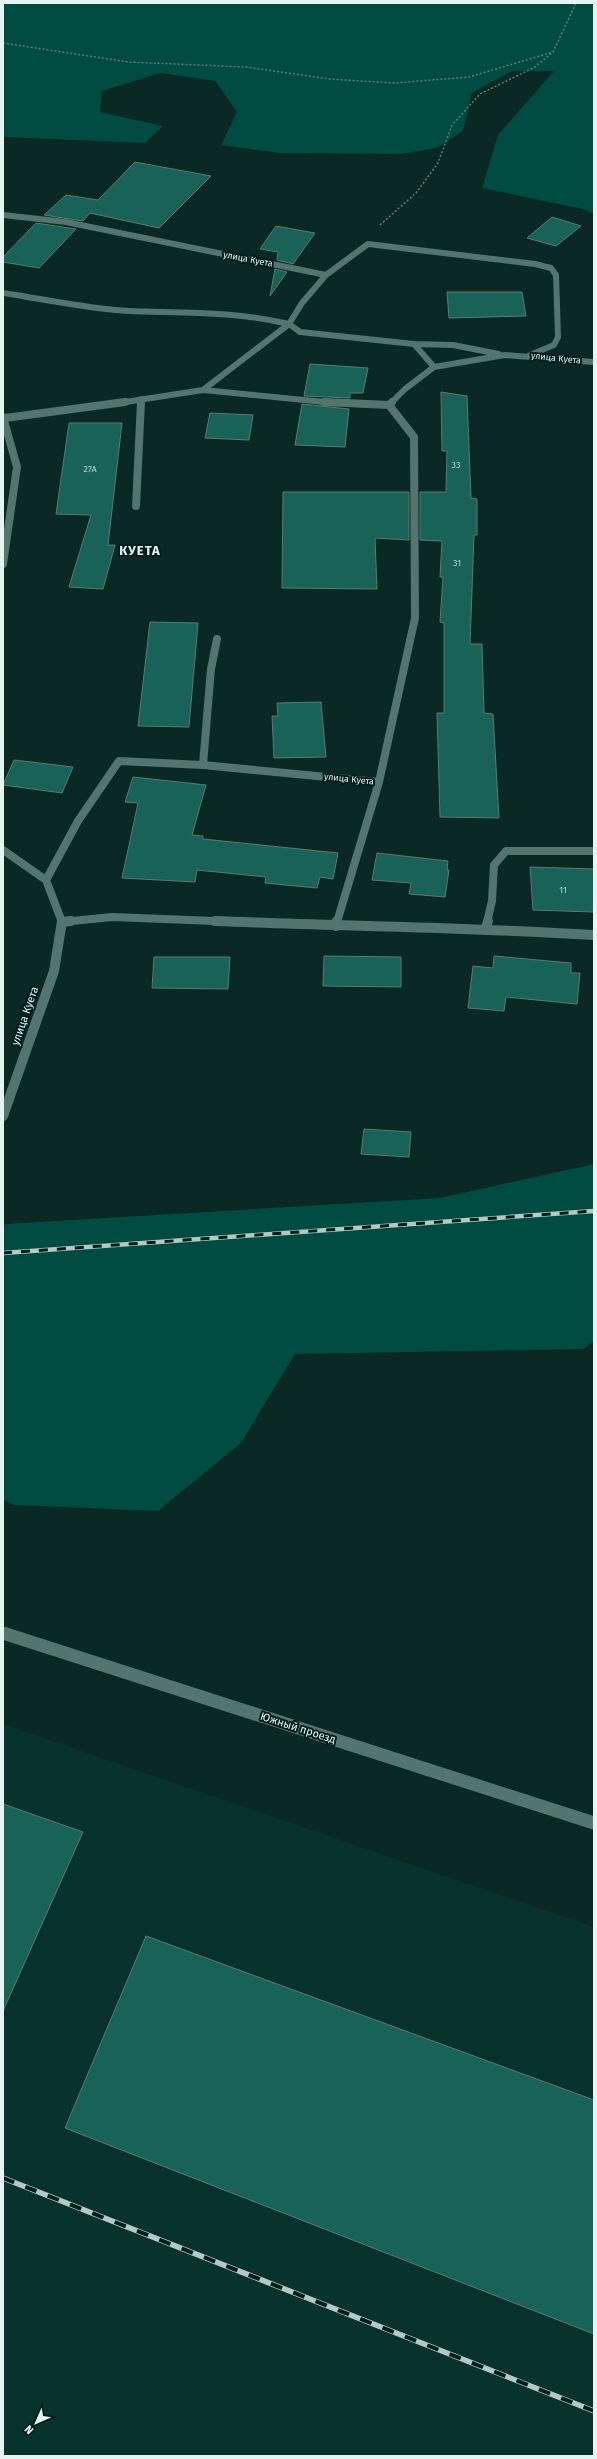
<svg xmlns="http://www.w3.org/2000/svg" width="597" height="2459" font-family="'Fira Sans',sans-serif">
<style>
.built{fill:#08332d}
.green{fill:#004b42}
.building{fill:#186258;stroke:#5b7a74}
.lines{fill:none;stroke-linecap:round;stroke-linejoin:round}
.path{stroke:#647d79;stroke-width:1.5;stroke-dasharray:2 2;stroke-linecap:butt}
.service-far1{stroke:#53756e;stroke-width:6}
.service{stroke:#53756e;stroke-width:8}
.minor-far3{stroke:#53756e;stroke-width:6}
.minor-far2{stroke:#53756e;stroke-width:8}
.minor-far1{stroke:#53756e;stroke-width:10}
.minor{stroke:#53756e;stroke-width:13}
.rail-far1-casing{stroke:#b4c8c4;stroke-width:4.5}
.rail-casing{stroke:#b4c8c4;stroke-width:5.5}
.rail-far1{stroke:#021e1a;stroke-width:3;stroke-dasharray:9;stroke-linecap:butt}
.rail{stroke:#021e1a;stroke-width:4;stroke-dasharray:12;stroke-linecap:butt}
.labels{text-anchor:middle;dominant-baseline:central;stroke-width:4;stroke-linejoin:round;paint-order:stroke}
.far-street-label{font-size:9px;fill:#e5f6f2;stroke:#021e1a}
.number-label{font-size:9px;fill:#b2d1cc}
.street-label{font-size:11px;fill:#e5f6f2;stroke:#021e1a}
.far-district-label{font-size:13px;font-weight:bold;letter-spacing:1px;fill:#e5f6f2;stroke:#021e1a}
</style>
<rect width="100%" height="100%" fill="#0a2824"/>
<path class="built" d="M3 1724 594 1927V2456H3Z"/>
<path class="green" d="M3 3H594V214L583 209 482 188 498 135 554 71H512L472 93 463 131 437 148 400 154 280 153 221 145 237 112 215 81 161 73 102 91 100 112 163 126 145 143 3 137Z
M594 1164V1341L583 1349 295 1354 241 1443 158 1511 14 1505 3 1500V1228L5 1224 440 1198Z"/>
<path class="building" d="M135 162 211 176 159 228 90 213 83 221 44 215 66 195 98 200Z
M552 217 581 226 556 246 527 238Z
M36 223 76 229 39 268 3 262V257Z
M276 226 315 233 293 264 277 260 278 252 260 249Z
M275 269 287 272 270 296Z
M447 292H522L526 316 449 318Z
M310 364 368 368 363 393H350V398L304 396Z
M441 392 467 396 471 498 477 499V535H474L470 644H482L484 713 493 714 499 818 440 817 437 713H444V623L440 622 443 577H440L442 541 420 540V492H446L447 451H442Z
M302 404 349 409 345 447 295 445Z
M210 413 253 415 249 440 205 438Z
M69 423H122L108 545H115L103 589 69 587 91 515 56 514Z
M283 492H409V540L375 538 377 589 282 588Z
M150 622 198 623 189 727 138 726Z
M321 702 326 757 274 758 272 716H278L277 703Z
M14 760 73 767 62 793 3 785Z
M133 777 206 785 192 835 203 836V839L338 853 333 879 320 877 317 888 265 883 266 877 197 870 195 882 122 878 138 803 125 802Z
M377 853 448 861 447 870H449L445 897 409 894 411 883 372 880Z
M530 867 594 869V912L533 910Z
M324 956 401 957V987L323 986Z
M494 956 571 963V973H580L577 1004 506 997 504 1011 468 1008 473 966 493 968Z
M154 957H230L228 989 152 988Z
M364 1129 411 1132 409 1157 361 1154Z
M3 1804 83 1832 3 2011Z
M146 1936 594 2100V2334L65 2128Z"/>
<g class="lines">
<path class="path" d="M3 43 128 62 246 67 329 79 395 83 469 77 553 52
M380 225 416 193 438 163 452 125 480 94 535 67 553 52 576 3"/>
<path class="service-far1" d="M3 293C44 299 88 309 129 311 183 313 236 311 289 324
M141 403V399"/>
<path class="service" d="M136 506 141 402
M203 765 211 669 217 639"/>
<path class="minor-far3" d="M3 215 66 222 326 275 302 303 289 324 203 390 119 403
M326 275 368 244 535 264 551 268 556 275 558 337 554 345 530 355
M289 324 300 332 414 344 453 345 499 354
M414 344 434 367
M203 390 334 403
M391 403 405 389 434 367 505 355 594 362"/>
<path class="minor-far2" d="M324 402 389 405 392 402
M3 417 17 467 3 564
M5 418 125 402
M3 850 46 880 62 922
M46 880 78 821 119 761 203 765 379 782 415 618 414 437 389 405
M62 922 112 917 240 922
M337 922 379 782
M487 922 492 901 494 865 506 851H594"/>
<path class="minor-far1" d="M215 921C341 926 468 927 594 935
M62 922 71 921
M336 926 337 921
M486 928 488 921
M3 1116 54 971 62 921"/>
<path class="minor" d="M3 1633 594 1823"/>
<g class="rail-far1-casing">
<path id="rail-far1" d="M3 1253 594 1211"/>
</g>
<g class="rail-casing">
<path id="rail" d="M3 2178 594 2411"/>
</g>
<use href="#rail-far1" class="rail-far1"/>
<use href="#rail" class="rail"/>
</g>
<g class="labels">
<g class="far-street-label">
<text transform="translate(248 259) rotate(11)">улица Куета</text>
<text transform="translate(556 358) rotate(6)">улица Куета</text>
<text transform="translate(349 779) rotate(6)">улица Куета</text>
</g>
<g class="number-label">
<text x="456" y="465">33</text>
<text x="90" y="469">27А</text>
<text x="457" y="563">31</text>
<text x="563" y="890">11</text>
</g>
<g class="street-label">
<text transform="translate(25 1016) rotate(-71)">улица Куета</text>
<text transform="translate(298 1728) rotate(18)">Южный проезд</text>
</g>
<g class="far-district-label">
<text x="140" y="550">КУЕТА</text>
</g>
</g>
<rect width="597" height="2459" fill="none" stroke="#e5f6f2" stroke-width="8"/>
<g transform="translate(36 2423) rotate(225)" stroke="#021e1a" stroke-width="3" paint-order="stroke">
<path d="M0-3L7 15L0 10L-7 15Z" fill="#e5f6f2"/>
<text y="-6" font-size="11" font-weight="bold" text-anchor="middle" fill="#e5f6f2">N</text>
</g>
</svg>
